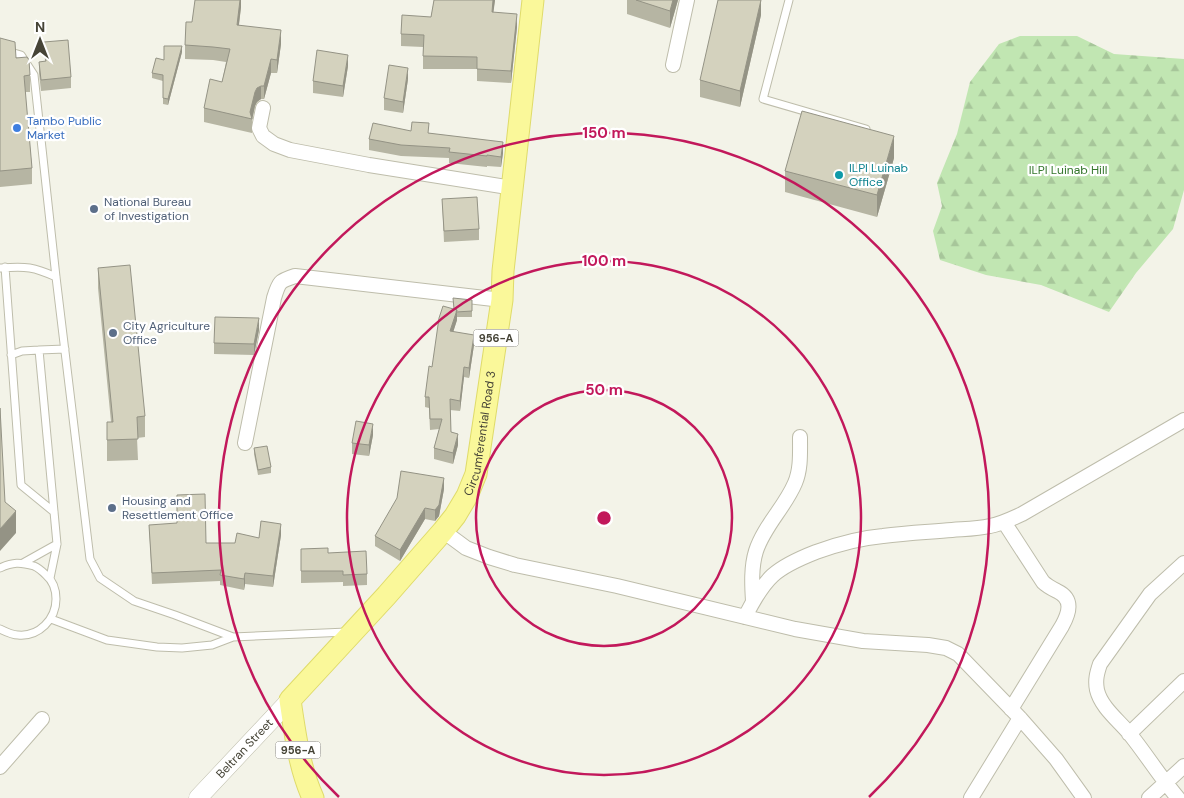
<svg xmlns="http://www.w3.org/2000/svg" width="1184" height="798" font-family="'DM Sans',sans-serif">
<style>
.forest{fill:url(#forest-firs)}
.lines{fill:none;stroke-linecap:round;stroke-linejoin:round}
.service-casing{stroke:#bebdab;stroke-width:9}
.minor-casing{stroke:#bebdab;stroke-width:16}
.tertiary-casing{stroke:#bebdab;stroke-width:19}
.primary-casing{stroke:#dfdb6a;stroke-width:23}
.service{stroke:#fff;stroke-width:7}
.minor{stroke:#fff;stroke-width:14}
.tertiary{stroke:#fff;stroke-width:18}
.primary{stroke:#faf89a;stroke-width:21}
.wall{fill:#b6b5a3}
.shaded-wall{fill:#949385}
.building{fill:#d4d2be;stroke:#949385}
.ring{fill:none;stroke:#c2185b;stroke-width:2.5}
.shop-dot{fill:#3f7fe0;stroke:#fff;stroke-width:2}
.culture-dot{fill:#0f9aa8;stroke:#fff;stroke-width:2}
.service-dot{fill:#5c6f8a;stroke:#fff;stroke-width:2}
.labels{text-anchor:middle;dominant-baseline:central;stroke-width:4.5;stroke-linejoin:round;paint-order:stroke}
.shield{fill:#fff;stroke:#7e7c73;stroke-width:1}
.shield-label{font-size:11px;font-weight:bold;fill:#464437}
.shop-label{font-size:12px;fill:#366cbe;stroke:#fff;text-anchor:start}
.culture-label{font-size:12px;fill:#0d838f;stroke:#fff;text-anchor:start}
.park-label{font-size:12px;fill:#34762c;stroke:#fff}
.service-label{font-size:12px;fill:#4e5e75;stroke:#fff;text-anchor:start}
.street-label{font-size:12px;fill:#464437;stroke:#fff}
.centre{fill:#c2185b;stroke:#fff;stroke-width:2.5}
.ring-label{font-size:15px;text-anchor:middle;font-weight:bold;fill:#c2185b;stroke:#fff;stroke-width:4.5;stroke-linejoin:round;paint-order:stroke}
</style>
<defs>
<pattern id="forest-firs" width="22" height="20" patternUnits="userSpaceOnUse" patternTransform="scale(1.25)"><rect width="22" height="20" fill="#c1e6b2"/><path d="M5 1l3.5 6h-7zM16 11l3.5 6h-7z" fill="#a7c69a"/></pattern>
</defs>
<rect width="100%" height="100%" fill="#f3f3e8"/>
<path class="forest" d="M1020 36H1077L1114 54 1184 59V190L1173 229 1136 273 1109 312 1041 285 986 275 940 260 933 231 942 206 937 183 957 134 970 82 999 44Z"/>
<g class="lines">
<g class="service-casing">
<path id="service" d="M789 0 763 99 866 129
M0 49 21 55 34 75 56 277 90 559 100 578 134 601 175 615 233 637
M5 267 21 485 54 512
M1 268C26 266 34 267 56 277
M11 355 22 351 39 350
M23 563 57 544
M0 568C13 562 20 562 34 566 39 568 42 571 46 575 53 581 56 590 56 599 56 619 39 637 18 635 12 635 6 632 0 629
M50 578 57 544 39 350 65 349
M51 619 107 640 157 647 182 648 212 645 233 637 347 632"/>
</g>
<g class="minor-casing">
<path id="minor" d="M673 65 687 0
M263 108 259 128 263 136 274 144 290 150 369 165 513 188
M245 443 274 298C279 282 279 281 295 276L502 300
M1004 522 1043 582C1047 586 1051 588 1057 591 1074 599 1069 613 1062 626L1011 709
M443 531 466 548 489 557 515 565 617 586 795 629 863 641 928 645 946 648 958 654 1020 718 1056 759 1084 798
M753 601C752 585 751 567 756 551 764 526 785 507 795 483 801 469 800 453 800 437
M745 617C765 577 775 568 816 552 838 544 860 538 883 536 906 533 929 532 952 530 964 529 977 529 990 526 1001 524 1011 519 1022 514L1184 420
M1129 734 1184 681
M0 767 42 719
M971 798 1020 718
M1149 798 1184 766
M1178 798C1160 777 1146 754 1129 733 1118 720 1101 707 1097 690 1095 680 1097 673 1100 664L1150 594 1184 563"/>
</g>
<g class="tertiary-casing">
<g id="tertiary">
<path id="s1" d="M198 798 290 700"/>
</g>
</g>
<g class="primary-casing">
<g id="primary">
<path id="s2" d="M313 798C299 767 295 733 290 700L387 595 443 531 455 516 467 496 476 474 502 300 503 271 533 0"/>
</g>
</g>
<use href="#service" class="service"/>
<use href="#minor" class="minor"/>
<use href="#tertiary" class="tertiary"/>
<use href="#primary" class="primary"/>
</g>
<path class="wall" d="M241 0V7L239 25 281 44 277 73H271L264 99H261L257 102 255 106 252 120V133L204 122V108L222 82 226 62 213 60 185 59V45L192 22Z
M434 0H495L493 12 517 27 511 83 477 81V69H423V47L401 46V34L431 17Z
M627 0H678L670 28 627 14Z
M761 0V15L740 107 700 97V80Z
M0 38 16 58 30 75V92H25L32 168V184L0 187Z
M44 42 71 77V88L41 91 39 73V62L45 61Z
M182 52 168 105 163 104V81L152 78V73L164 60Z
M348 66 343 97 313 93V81Z
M408 79 403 113 384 110V98Z
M411 131 429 133 503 153 501 167 487 166V167L449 163V158L401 156 369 150V139Z
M894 158 877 217 785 192V171Z
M442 199 479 229V240L444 242Z
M98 268 145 416V437L137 438 138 460 107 461V422H111L98 288Z
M472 300V317H457V320L453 332 474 345 469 378 464 377 460 411 450 410 451 432 458 445 453 464 434 459V448L439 429 430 430 429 408 425 407V397L432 367 454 309Z
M259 330 254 355 214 354V343Z
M373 435 369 456 352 454V443Z
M254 448 271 467V473L258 475 254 454Z
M444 489 439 516 435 521 425 519 400 561 375 546V536Z
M149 525 206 543H235L259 538 281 535 273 587 245 584 244 590 220 585V581L152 584Z
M301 549 328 553 367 574V585L343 586V582L301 583Z"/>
<path class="shaded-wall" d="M240 0H241V7L237 39V25Z
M493 0H495L492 24V12Z
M673 0H678L670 28V11Z
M761 0V15L740 107V91Z
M517 14V27L511 83V71Z
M281 30V44L277 73V60Z
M182 46V52L168 105V99Z
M348 55V66L343 97V86Z
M271 59V73L264 99V86Z
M408 68V79L403 113V102Z
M261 86V99L257 102 255 106 252 120 250 112 255 92 257 88Z
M894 136V158L877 217V195Z
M503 142V153L501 167V157Z
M457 310V320L450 342V331Z
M259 318V330L254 355V344Z
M474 335V345L469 378V368Z
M464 367V377L460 411V401Z
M373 424V435L369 456V445Z
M458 434V445L453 464V453Z
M444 478V489L439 516 435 521V510Z
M425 508V519L400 561V550Z
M16 511V533L0 551V529Z
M281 524V535L273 587V576Z
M245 573V584L244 590V579Z"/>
<path class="building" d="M195 0H240L237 25 281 30 277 60 271 59 264 86H261L257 88 255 92 250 112 252 119 204 108 210 79 222 82 230 49 213 47 185 45 186 22H192Z
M434 0H493L492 12 517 14 511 71 477 69V57L423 56 424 35 401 34 402 15 431 17Z
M636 0H673L670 11Z
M718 0H761L740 91 700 80Z
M0 38 15 42 16 58 27 57 29 60 30 75 24 76 32 168 0 171Z
M68 40 71 77 41 80 39 62 46 61 44 42Z
M164 46H182L168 99 163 98V75L152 73 156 58 164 60Z
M317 50 348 55 343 86 313 81Z
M389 65 408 68 403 102 384 98Z
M802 111 894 136 877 195 785 171Z
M412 122 429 123 428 133 503 142 501 157 487 155V156L449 152 450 148 401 145 369 139 373 123 411 131Z
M477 197 479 229 444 231 442 199Z
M130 265 145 416 137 417 138 439 107 440V422H113L98 268Z
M453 298 472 300V311L456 312 457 310 454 309Z
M443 306 457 310 450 331 474 335 469 368 464 367 460 401 450 399 451 432 458 434 453 453 434 448 442 419H430L429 397H425L429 366 432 367 439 318Z
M215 317 259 318 254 344 214 343Z
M0 408 5 502 16 511 0 529Z
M356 421 373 424 369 445 352 443Z
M267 446 271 467 258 470 254 448Z
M401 471 444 478 439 505 435 510 425 508 400 550 375 536 397 498Z
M205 494 206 543H235L237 533 259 538 261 521 281 524 273 576 245 573 244 579 220 575 221 570 152 573 149 525 177 523V495Z
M328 548V553L366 551 367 574 343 575V571H301V549Z"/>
<g class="ring">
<circle cx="604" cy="518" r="128"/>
<circle cx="604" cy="518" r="257"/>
<path d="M339 797A385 385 0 1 1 869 797"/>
</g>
<circle class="shop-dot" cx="17" cy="128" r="5"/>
<circle class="culture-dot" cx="839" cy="175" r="5"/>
<g class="service-dot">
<circle cx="94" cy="209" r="5"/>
<circle cx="113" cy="333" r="5"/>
<circle cx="112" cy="508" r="5"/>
</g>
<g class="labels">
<g class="shield">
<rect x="473.5" y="329.5" width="45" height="17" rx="4"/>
<rect x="275.5" y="741.5" width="45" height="17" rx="4"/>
</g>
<g class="shield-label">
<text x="496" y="338">956-A</text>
<text x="298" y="750">956-A</text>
</g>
<g class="shop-label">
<text x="27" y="121">Tambo Public<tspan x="27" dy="14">Market</tspan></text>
</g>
<g class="culture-label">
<text x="849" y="168">ILPI Luinab<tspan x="849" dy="14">Office</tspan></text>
</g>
<g class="park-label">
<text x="1068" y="170">ILPI Luinab Hill</text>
</g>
<g class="service-label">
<text x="104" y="202">National Bureau<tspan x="104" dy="14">of Investigation</tspan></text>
<text x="123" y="326">City Agriculture<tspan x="123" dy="14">Office</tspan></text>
<text x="122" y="501">Housing and<tspan x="122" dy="14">Resettlement Office</tspan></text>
</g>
<g class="street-label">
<text stroke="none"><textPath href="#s2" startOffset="436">Circumferential Road 3</textPath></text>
<text stroke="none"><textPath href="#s1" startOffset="68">Beltran Street</textPath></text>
</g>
</g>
<circle cx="604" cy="518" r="8" class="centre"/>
<g class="ring-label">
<text x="604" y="138">150 m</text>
<text x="604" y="266">100 m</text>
<text x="604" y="395">50 m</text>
</g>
<g transform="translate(40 40)" stroke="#ffffff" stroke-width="4" paint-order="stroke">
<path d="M0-4L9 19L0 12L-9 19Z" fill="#464437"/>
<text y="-8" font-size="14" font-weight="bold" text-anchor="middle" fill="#464437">N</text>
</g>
</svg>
